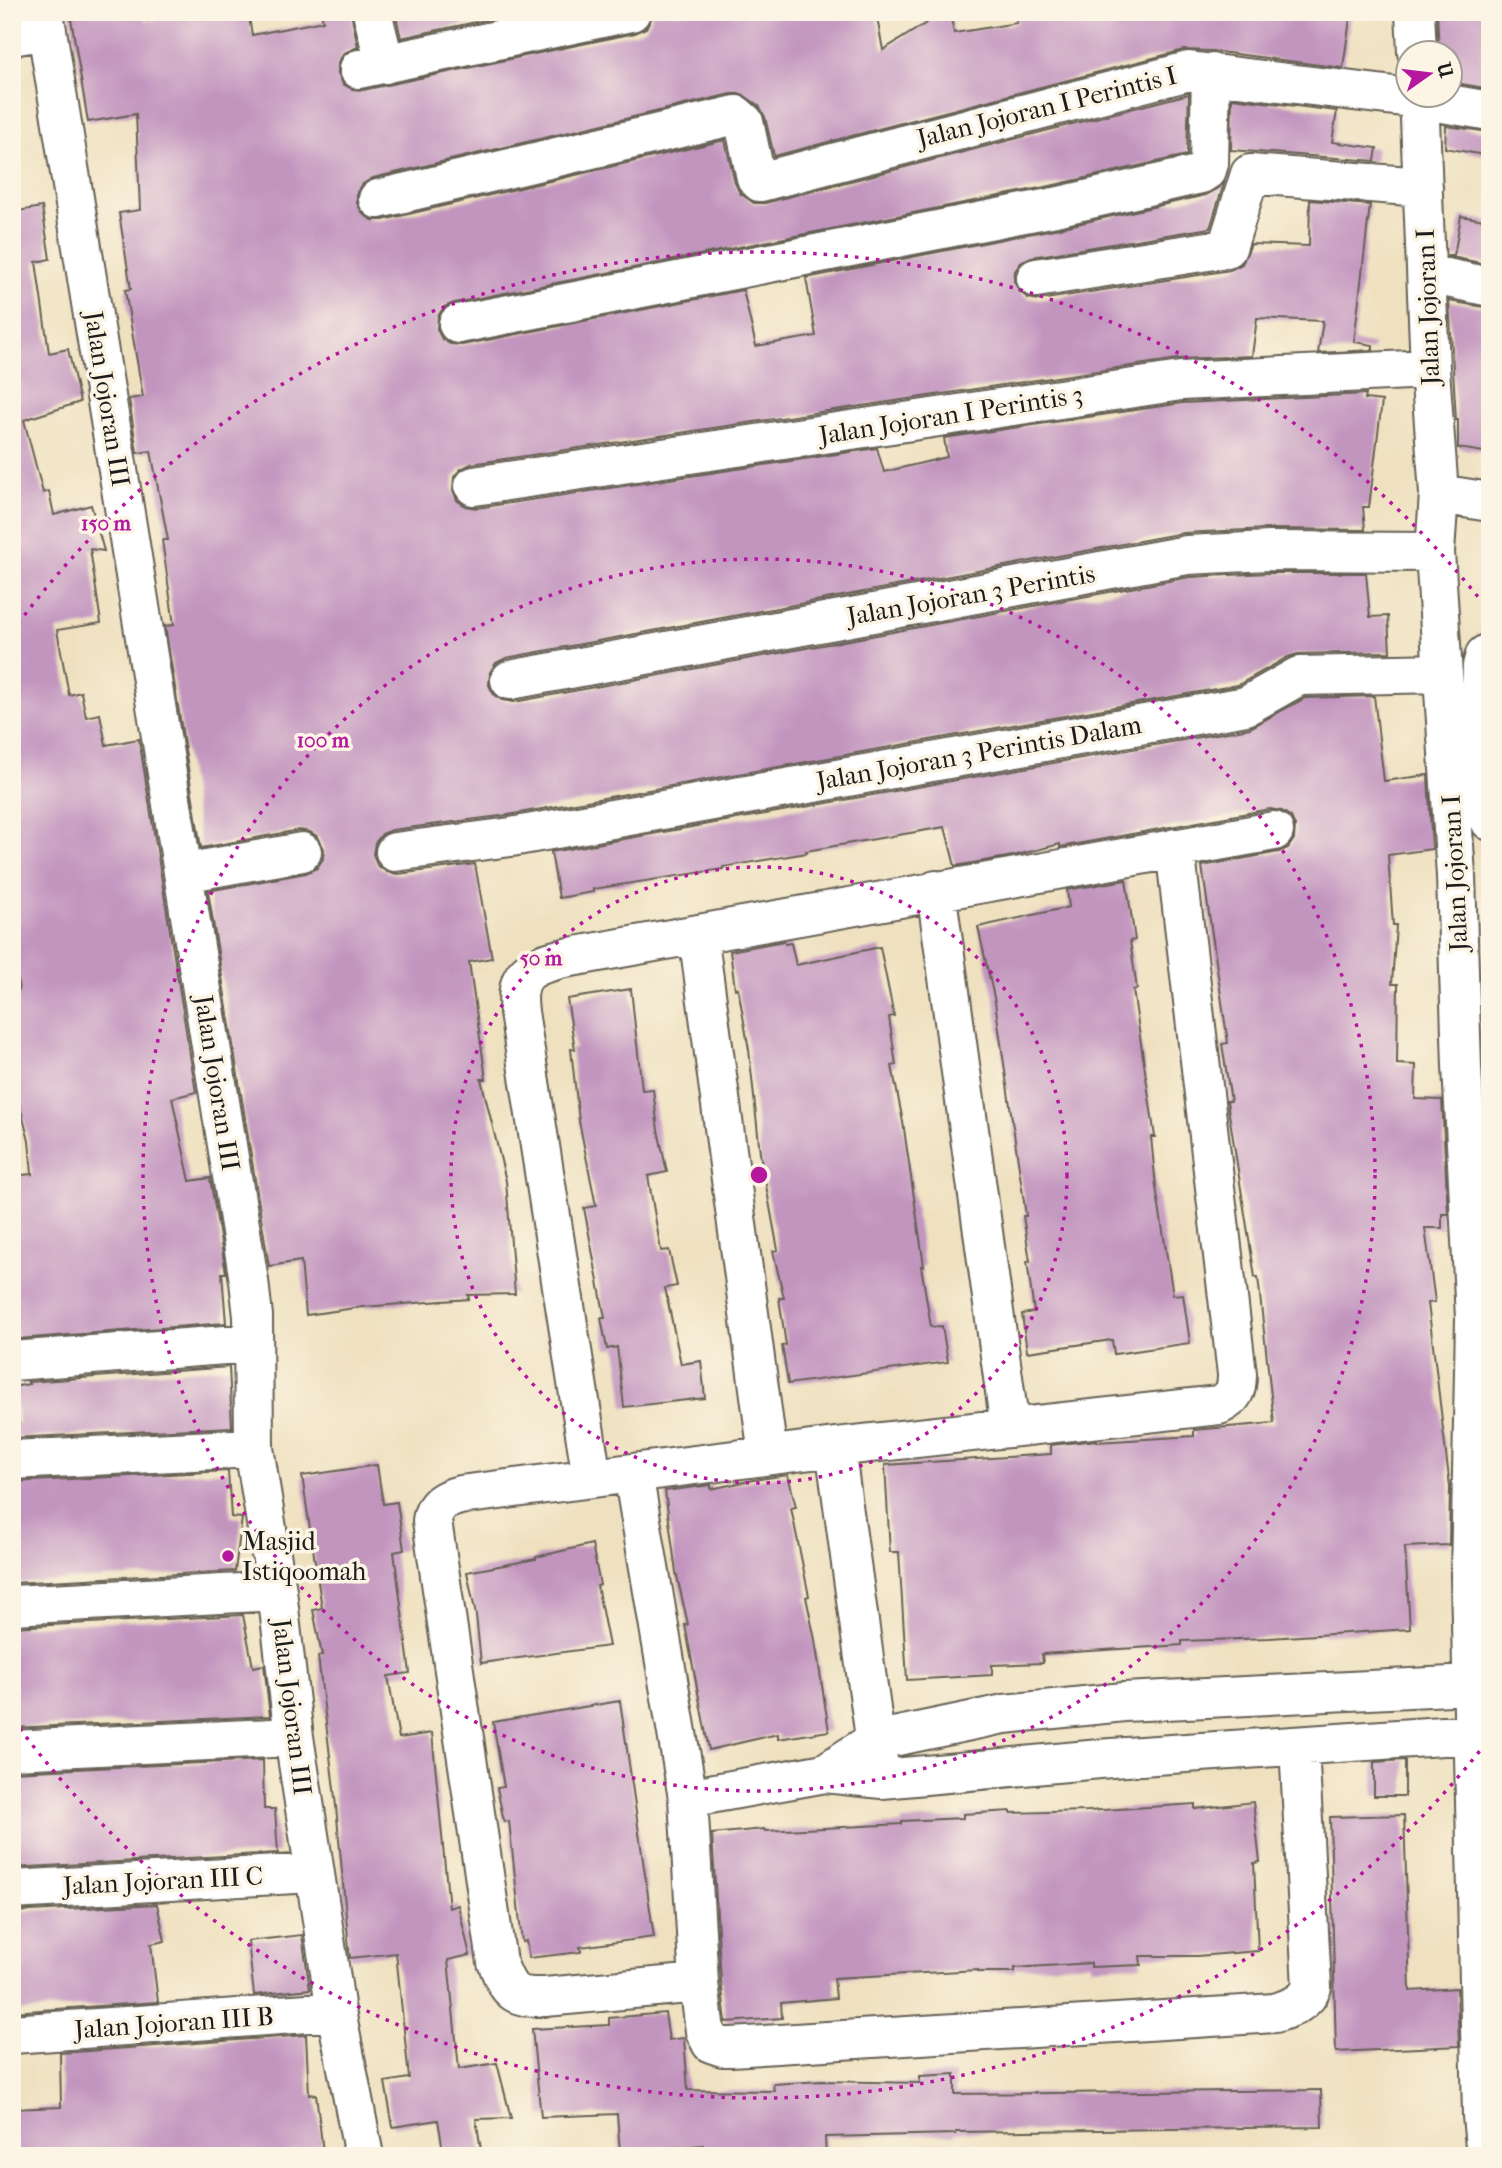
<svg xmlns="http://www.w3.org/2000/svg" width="1502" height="2168" font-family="'IM FELL French Canon',serif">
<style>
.building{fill:#c295bf}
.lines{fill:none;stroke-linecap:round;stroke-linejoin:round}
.minor-casing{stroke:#666155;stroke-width:42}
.minor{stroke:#fff;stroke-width:38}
.ring{fill:none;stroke:#b5179e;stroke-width:3.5;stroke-dasharray:3.5 7}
.poi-dot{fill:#b5179e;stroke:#fcf5e5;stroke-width:2.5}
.labels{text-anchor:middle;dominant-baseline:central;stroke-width:7;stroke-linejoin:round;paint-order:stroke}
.street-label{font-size:26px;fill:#1c1c1c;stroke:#fcf5e5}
.poi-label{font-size:26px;fill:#1c1c1c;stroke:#fcf5e5;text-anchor:start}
.centre{fill:#b5179e;stroke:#fcf5e5;stroke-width:3.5}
.ring-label{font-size:21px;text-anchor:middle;font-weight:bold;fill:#b5179e;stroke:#fcf5e5;stroke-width:7;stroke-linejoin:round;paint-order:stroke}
</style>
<rect width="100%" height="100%" fill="#fcf5e5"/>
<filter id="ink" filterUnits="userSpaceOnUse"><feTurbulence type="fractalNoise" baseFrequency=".0143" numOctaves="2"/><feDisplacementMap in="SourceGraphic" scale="14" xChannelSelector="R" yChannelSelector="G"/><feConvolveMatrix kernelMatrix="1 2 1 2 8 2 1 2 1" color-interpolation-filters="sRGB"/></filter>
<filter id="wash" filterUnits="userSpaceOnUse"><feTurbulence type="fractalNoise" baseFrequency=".00686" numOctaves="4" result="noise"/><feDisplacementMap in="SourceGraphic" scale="28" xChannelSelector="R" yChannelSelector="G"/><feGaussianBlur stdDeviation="1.57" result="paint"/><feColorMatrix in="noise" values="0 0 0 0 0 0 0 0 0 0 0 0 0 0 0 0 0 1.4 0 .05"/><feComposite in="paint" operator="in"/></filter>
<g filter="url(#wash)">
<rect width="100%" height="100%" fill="#efe1c0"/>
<g id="blocks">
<path class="building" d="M70 12H144L146 21 212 12H248L252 35 323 21 321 12H351L358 47 344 53 338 63V73L343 84 352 89 363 90 635 33 646 28 651 19 652 12H876L883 50 944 12H950L954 33 1017 23 1015 12H1351L1343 68 1212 51 1184 50 774 156 765 117 759 106 742 94H731L373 178 363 184 357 192V203L363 214 372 220H383L725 140 735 183 740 193 754 203H765L1189 94 1187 155 1050 186 454 303 444 307 438 316 437 329 442 339 450 344 462 345 743 290 756 346 816 336 806 278 1059 228 1206 195 1219 188 1225 180 1210 228 1032 257 1022 261 1015 271 1014 281 1019 291 1028 298 1039 300 1230 270 1242 264 1251 244 1309 246 1310 200 1370 205 1354 342 1373 345V350L1318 353 1323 321 1257 318 1252 356 1178 359 471 464 461 469 454 477 453 490 457 500 465 506 477 508 877 448 884 472 947 457 944 438 1183 403 1366 394 1365 399 1382 401 1369 507H1363L1365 530 1268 529 1183 533 506 658 496 663 490 672 489 685 494 695 502 700 514 702 1190 577 1269 573H1366L1370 617 1388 616 1390 652 1298 654 1288 657 1238 685 508 815 392 830 382 834 375 843 373 854 377 865 387 872 398 874 475 864 492 958 469 962 486 1079H481L506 1181 515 1294 468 1295 469 1299 362 1307 306 1315 301 1261 269 1266 208 891 306 873 317 868 323 859 324 849 318 837 310 832 299 830 201 848 165 626 174 625 162 540H168L151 451 137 453 129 399 143 397 125 290 131 289 119 213 140 210 136 114 88 122Z
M395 12H523L401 38Z
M1437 12H1490V89L1450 82 1455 52H1439Z
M1232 98 1337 111 1332 142 1377 148 1375 161 1231 150Z
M1446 126 1490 132V156L1445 148Z
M42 207 50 259 36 262 49 353 68 349 80 402 24 420 43 493 49 491 54 515 91 505 104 551 90 549 101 623 57 630 69 695 81 692 86 717 100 714 106 745 139 739 196 1092 172 1098 190 1181 210 1178 226 1273H222L226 1323 18 1339 12 1317V1176L32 1174 29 1141 12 1075V991L19 990 12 943V880L19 879 12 828V212Z
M1461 216 1490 221V265L1447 256H1454Z
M1449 301 1490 308V453L1458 448V420H1456Z
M1374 696 1384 781 1428 775 1432 849 1388 855 1393 925H1396L1392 984H1398L1397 1064 1416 1065 1415 1099 1442 1100 1448 1214H1442V1228H1425L1435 1302 1428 1303 1450 1487 1449 1545 1405 1547 1410 1629 1269 1638 1182 1641V1645L1042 1654 1043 1663 992 1665V1675L907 1680 899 1552H890L885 1465 1051 1454V1445L1097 1440V1442L1194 1436V1430L1274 1423 1258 1277H1255L1227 1101H1231L1222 1044 1228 1043 1202 866 1279 852 1288 848 1294 839 1295 826 1291 817 1282 811 1270 809 1060 847V844L1013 856 955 866 945 827 846 844 806 851 807 853 723 867V869L593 889V892L559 898 551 852 1250 728 1305 698Z
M1126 880 1135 940 1130 941 1137 989 1133 990 1155 1137H1151L1156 1187 1173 1295 1183 1294 1190 1343 1114 1354 1112 1340 1027 1352 1022 1314 1034 1312 1027 1261H1030L1023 1216H1026L995 1002 978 927 1069 907 1067 890Z
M784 941 785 944 791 943 796 965 880 947 894 1016 889 1017 896 1065 892 1066 903 1122 924 1266H921L931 1327 942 1326 948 1362 788 1384 782 1346 786 1345 779 1298H784L773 1251 778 1250 760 1153 749 1050 738 988 735 989 730 951Z
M631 989 642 1090 653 1089 658 1130 667 1172 648 1176 661 1251 669 1250 677 1286 665 1288 681 1364 701 1361 705 1398 624 1407 617 1347 607 1349 601 1318H605L584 1208 596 1206 579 1121 571 1049H575L567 999Z
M1486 1101H1490V1179Z
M229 1367 232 1427 12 1438V1425L19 1424 13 1387 29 1384 28 1382Z
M377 1465 383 1504 397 1502 404 1550 394 1552 410 1673 388 1676 399 1738 432 1733 449 1908 458 1905 470 1955 448 1960 459 2069 497 2063 511 2118 476 2119 482 2156H444L438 2120 393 2127 385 2082 409 2078 396 1953 350 1958 349 1949 336 1806 318 1656 322 1655 313 1610 322 1608 302 1476Z
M228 1471 231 1517 242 1518 235 1571 12 1583V1482Z
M788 1475 796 1507 791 1508 809 1596 806 1597 815 1640 829 1731 778 1739V1734L709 1750 685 1625 688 1624 676 1572 665 1491 711 1485V1489L753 1480Z
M592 1544 600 1585 597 1586 609 1646 481 1663 476 1615 467 1572 536 1559V1557Z
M243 1615 253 1667 264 1665 270 1716 12 1728V1627Z
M620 1701 654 1937 580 1947 581 1952 529 1958 526 1941 522 1942 509 1821 504 1822 497 1788 504 1787 493 1722Z
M263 1760 264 1809H275L278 1853 12 1868V1772Z
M1405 1760V1796H1374V1762Z
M1253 1802 1260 1862 1254 1863 1258 1951 1197 1956H1140L1141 1965 1091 1967V1963L1015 1968V1972H978V1970L834 1978 836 1998 781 2003 782 2018 726 2022 721 1981 712 1834 764 1829 765 1831 902 1824V1821L963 1818V1814L1011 1811V1813L1088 1811 1195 1804V1809Z
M1404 1815 1410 1991 1457 1988 1459 2046 1336 2052 1330 1817Z
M157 1904 165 1941 151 1944 158 2002 12 2012V1912Z
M302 1935 310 1989 254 1995 248 1941Z
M665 2013 669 2040 684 2038 688 2090 774 2091 773 2084 822 2081 920 2083V2076L955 2074V2094L1321 2090 1322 2127 956 2132V2134L825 2137 826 2156H777V2153L703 2152V2145L620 2152 617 2114 541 2117 532 2029 609 2025V2018Z
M306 2035 309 2095 316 2094 323 2152 290 2156H12V2109L61 2107 60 2053Z"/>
</g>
</g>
<g filter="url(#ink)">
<use href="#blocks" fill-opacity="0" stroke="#666155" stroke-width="2"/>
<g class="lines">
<g class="minor-casing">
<path id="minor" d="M44 12 249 1281 253 1316 254 1448 277 1591 294 1737 336 2011 364 2156
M372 12 385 64
M1415 12 1417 52
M12 36 46 30
M359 69 631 12
M1419 94 1430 369 1439 494 1435 552 1456 876 1462 1066 1475 1318 1470 1577 1482 2116 1486 2156
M378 199 736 115 744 122 756 178 760 182 1189 71 1419 99 1490 111
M1428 274 1490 287
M1036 278 1227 248 1250 174 1423 187
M458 324 1055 207 1201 174 1207 170 1209 163 1211 73
M474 486 1181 381 1430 369
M1439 494 1490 502
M1490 652 1485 655 1482 666C1481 717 1476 771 1490 821
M510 680 1187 555 1269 551 1435 552
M395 852 511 837 1246 706 1299 676 1443 673
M184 873 302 852
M936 890 1010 1428
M698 934 768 1455
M12 1361 252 1343
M835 1447 879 1767
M12 1460 254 1448
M633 1473 688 1798 699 1983 705 2031 711 2043 723 2047H731L1275 2013C1291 2008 1306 2003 1312 1987L1299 1746
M592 1478 519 1012C514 972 530 966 565 958L1274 831
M12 1605 277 1591
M12 1750 294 1737
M825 1773 874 1741 1004 1714 1124 1702 1471 1685
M688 1798 825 1773 882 1779 1111 1758 1473 1734
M12 1890 314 1873
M699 1983 545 1997C512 1998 509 1992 497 1962L432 1521C434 1504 445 1499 460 1495L835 1447 1219 1405C1234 1398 1237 1390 1237 1374L1175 848
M12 2034 336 2011"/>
</g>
<use href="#minor" class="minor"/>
</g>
</g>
<g class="ring">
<circle cx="759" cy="1175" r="308"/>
<circle cx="759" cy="1175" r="616"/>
<path d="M1486 1743A923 923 0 0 1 12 1718M12 632A923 923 0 0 1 1486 607"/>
</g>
<circle class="poi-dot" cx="228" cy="1556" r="7"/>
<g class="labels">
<g class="street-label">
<text transform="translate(1047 107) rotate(-14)">Jalan Jojoran I Perintis I</text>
<text transform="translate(1428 307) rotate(-92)">Jalan Jojoran I</text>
<text transform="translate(107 399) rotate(81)">Jalan Jojoran III</text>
<text transform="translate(951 415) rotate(-9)">Jalan Jojoran I Perintis 3</text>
<text transform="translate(971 595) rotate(-10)">Jalan Jojoran 3 Perintis</text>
<text transform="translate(979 753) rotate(-10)">Jalan Jojoran 3 Perintis Dalam</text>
<text transform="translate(1455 873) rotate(-93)">Jalan Jojoran I</text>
<text transform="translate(217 1083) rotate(81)">Jalan Jojoran III</text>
<text transform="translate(292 1707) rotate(83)">Jalan Jojoran III</text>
<text transform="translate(163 1881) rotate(-3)">Jalan Jojoran III C</text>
<text transform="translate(174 2023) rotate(-4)">Jalan Jojoran III B</text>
</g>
<g class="poi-label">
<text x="242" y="1541">Masjid<tspan x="242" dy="30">Istiqoomah</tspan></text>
</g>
</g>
<circle cx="759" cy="1175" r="10" class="centre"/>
<g class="ring-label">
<text x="106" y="530">150 m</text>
<text x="323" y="747">100 m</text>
<text x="541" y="965">50 m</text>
</g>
<rect width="1502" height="2168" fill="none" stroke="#fcf5e5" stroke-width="42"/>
<g transform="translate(1429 74) rotate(76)"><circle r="33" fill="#fcf5e5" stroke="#a29e95" stroke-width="2"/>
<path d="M0-5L12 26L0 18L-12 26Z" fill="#b5179e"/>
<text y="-10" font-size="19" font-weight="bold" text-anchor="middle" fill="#1c1c1c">U</text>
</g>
</svg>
